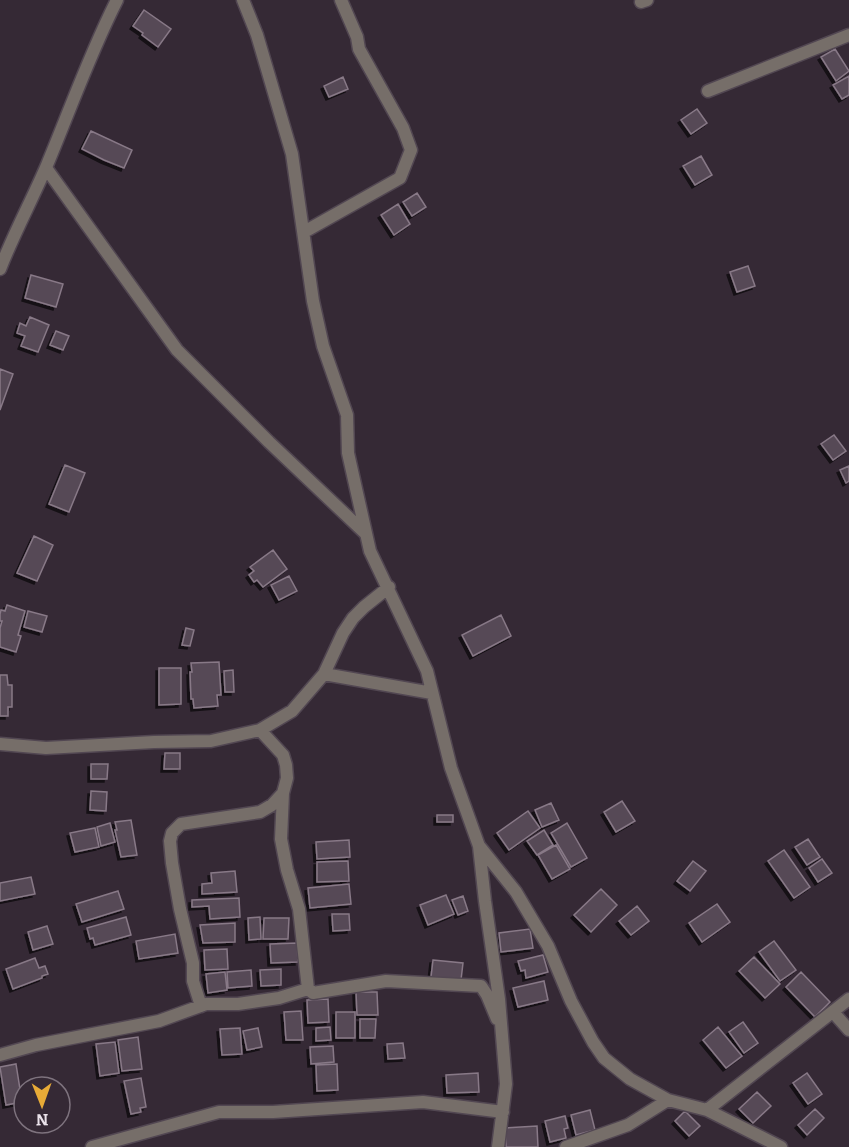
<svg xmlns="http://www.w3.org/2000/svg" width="849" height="1147" font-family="Bitter,serif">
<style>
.building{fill:#574a57;stroke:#887987;stroke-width:1.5;filter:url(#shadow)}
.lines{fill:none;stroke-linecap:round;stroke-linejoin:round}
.minor-casing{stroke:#524752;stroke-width:15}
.minor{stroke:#766e69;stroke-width:12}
</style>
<defs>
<filter id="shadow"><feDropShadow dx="-3" dy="3" stdDeviation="0" flood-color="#0009"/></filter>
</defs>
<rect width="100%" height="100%" fill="#352935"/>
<path class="building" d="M144 10 171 29 158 47 142 35 143 33 133 26Z
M835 49 849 71 836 81 821 57Z
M849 76V95L842 99 833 85Z
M343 77 348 89 329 97 324 86Z
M697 109 707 123 691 134 681 120Z
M91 131 132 150 124 168 104 160 82 149Z
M701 156 712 175 695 185 683 166Z
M417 193 426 207 412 216 403 202Z
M398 204 410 224 394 235 381 215Z
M748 266 755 286 737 292 730 272Z
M31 275 63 284 56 307 25 298Z
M30 317 49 325 38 352 21 346 25 336 17 333 20 323 26 326Z
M56 331 69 336 63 350 50 345Z
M0 369 13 374 0 410Z
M834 435 846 451 833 460 821 444Z
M65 465 85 473 69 512 49 504Z
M849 466V481L846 483 840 470Z
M34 536 53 545 37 581 17 573Z
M273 550 287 569 263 587 257 580 254 582 249 575 254 571 250 567Z
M289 576 297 591 279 600 271 585Z
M7 605 25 611 18 635 21 636 16 652 0 647V628L2 621H0V614L1 610 5 611Z
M28 611 47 616 42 632 24 627Z
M501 615 511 636 473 656 462 635Z
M186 628 194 630 190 646 182 645Z
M219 662 221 695H217L218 706 194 708 193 699H191L190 672H192L191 663Z
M159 668H181V704L159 705Z
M233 670 234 692H225L224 671Z
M0 675H7L8 685H12V707H8V716H0Z
M165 753H180V769H164Z
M91 764H108L107 779H91Z
M91 791 107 792 106 811 90 810Z
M622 801 635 821 616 832 604 812Z
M551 803 559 820 542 827 535 810Z
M528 811 540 828 509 850 497 833Z
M437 815H453V822H437Z
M131 820 137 855 121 857 115 830H117L115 822Z
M110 823 115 842 101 846 97 827Z
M567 823 587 858 571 867 551 833Z
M95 828 99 847 75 852 70 833Z
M544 830 553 845 537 855 527 841Z
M808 839 820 857 807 865 795 847Z
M349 840 350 857 317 859 316 842Z
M556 845 570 869 552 879 538 855Z
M784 850 810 887 794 898 768 861Z
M822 859 832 873 818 882 809 868Z
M348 861 349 881 317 882V862Z
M693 861 706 871 690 891 677 881Z
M235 871 237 892 202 894V884L212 883 211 873Z
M31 877 35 894 0 901V883Z
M349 884 351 904 310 908 308 888Z
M601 889 617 905 591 932 574 915Z
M118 891 124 909 82 922 76 904Z
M446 895 454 914 428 925 420 905Z
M463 896 468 911 458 915 452 900Z
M239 898 240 917 210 919 209 906 192 907V900Z
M717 904 730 922 702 942 689 923Z
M637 906 649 921 631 935 619 921Z
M332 914H349L350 930 333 931Z
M126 917 131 935 95 945 93 938 90 939 87 928Z
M260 917 261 939 249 940 248 918Z
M264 918H289L288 939H263Z
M235 923V942L203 943 200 925Z
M47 926 53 944 33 950 28 932Z
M530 929 533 948 501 952 499 933Z
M175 934 178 953 139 959 136 941Z
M774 941 796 970 780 981 759 952Z
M297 943 298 962 271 963 270 944Z
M227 949 228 969 205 970 204 950Z
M543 955 548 972 526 978 525 970 521 971 518 961Z
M754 957 780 984 765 998 739 971Z
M35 958 39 968 45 966 48 974 42 976V978L13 989 6 969Z
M433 960 463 963 461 980 431 977Z
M281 969V985L261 986 260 970Z
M251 970 252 986 228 988 227 972Z
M225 972 227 990 208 993 206 974Z
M801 972 830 1002 815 1017 786 987Z
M544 981 548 1000 518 1007 513 988Z
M356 992H377L378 1015H357Z
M328 999 329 1022 308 1023 307 1000Z
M301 1011 303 1040H286L284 1012Z
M336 1012H355V1038H336Z
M360 1019H376L375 1038H360Z
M743 1022 758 1043 744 1053 729 1032Z
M330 1027 331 1040 316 1041V1028Z
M718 1027 742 1056 726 1068 703 1040Z
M240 1028 242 1054 222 1055 220 1029Z
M258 1028 262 1047 247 1050 243 1031Z
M138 1037 142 1069 122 1071 118 1040Z
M115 1042 119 1073 100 1076 96 1044Z
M403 1043 405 1058 388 1059 387 1044Z
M333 1046 334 1062 311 1064 310 1047Z
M16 1064 22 1102 6 1105 0 1067Z
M337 1064 338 1090 317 1091 316 1065Z
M478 1073 479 1092 447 1093 446 1075Z
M807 1073 822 1094 808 1104 793 1083Z
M141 1078 146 1107 140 1108 141 1112 131 1114 124 1081Z
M757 1092 771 1106 753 1123 739 1109Z
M815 1109 824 1118 807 1135 798 1125Z
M590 1110 595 1130 576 1135 571 1115Z
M685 1111 700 1126 689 1136 675 1121Z
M565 1116 568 1128 564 1129 566 1138 550 1142 545 1121Z
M537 1126 538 1147H506L505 1128Z"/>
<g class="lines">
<g class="minor-casing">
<path id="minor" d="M243 0 257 35 292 154 313 301 323 346 347 415 348 453 370 551 427 671 451 768 479 846 485 901 499 999 506 1084 498 1147
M641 2 647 0
M708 91 849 35
M46 168 177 350 269 442 365 533
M304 232 400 178 411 150 403 128 359 49 357 37 341 0
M0 269C14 233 32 200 47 165 70 110 90 53 117 0
M324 674 432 693
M260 730 283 755 286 765 287 778 283 793 281 839 287 870 299 909 308 989 313 993 386 981 481 986 487 995 497 1019
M0 744 46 748 154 742 211 741 260 730 292 711 324 674 343 633 353 618 364 607 389 587
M480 847 516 892 548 946 571 1001 593 1042 604 1058 630 1079 668 1100 707 1110 781 1147
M201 1006 193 981V963L180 909 172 863 170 841 172 833 181 824 260 812 272 805 283 793
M833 1012 849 1030
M0 1055 36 1045 159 1021 206 1004H238L279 998 308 989
M707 1110 849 999
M92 1147 219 1112H273L423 1102 503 1112
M566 1147 628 1125 668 1100"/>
</g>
<use href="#minor" class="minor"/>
</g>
<g transform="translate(42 1105) rotate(179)"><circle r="28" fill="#352935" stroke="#7e737e" stroke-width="1.5"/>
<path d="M0-4.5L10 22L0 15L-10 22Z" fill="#e8ab37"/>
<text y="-9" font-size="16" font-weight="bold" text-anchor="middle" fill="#ebe3eb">N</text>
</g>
</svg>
